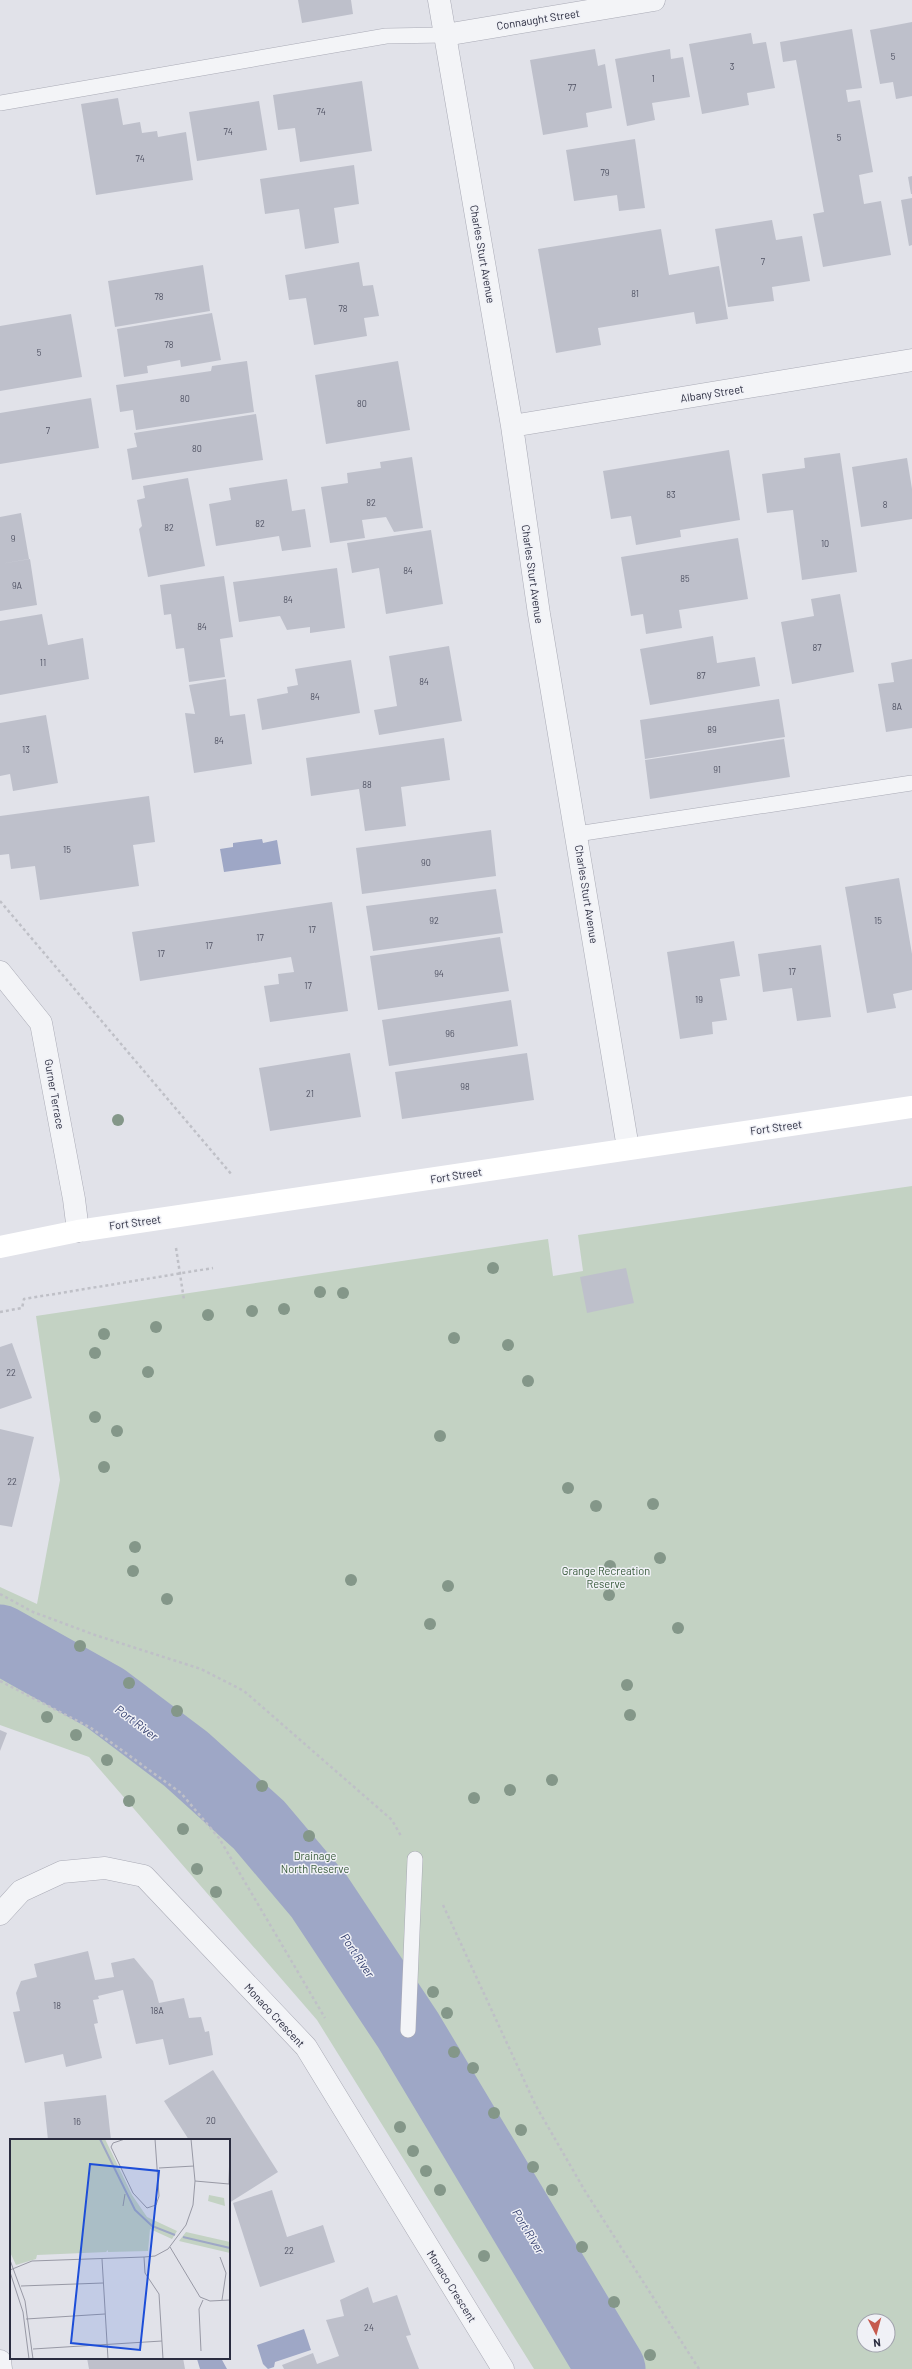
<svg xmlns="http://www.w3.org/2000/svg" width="912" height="2369" font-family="Barlow,sans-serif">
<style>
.green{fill:#c3d2c3;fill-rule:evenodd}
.water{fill:#9ea7c6}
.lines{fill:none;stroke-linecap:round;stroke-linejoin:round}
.river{stroke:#9ea7c6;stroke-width:69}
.building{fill:#bec0cb}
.lane-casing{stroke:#aaabb6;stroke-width:16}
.street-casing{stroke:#aaabb6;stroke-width:23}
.path{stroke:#bfc0c7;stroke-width:2.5;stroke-dasharray:3 3;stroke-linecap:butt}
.lane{stroke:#f3f4f7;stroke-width:15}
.street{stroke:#f3f4f7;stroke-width:22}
.secondary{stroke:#fff;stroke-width:22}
.tree{fill:#849789}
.labels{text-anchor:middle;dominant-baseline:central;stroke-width:3;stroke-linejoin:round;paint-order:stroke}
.number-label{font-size:9px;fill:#4f5162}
.street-label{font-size:11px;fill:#2a2c3f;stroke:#f0f1f6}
.park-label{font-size:11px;fill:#385a3b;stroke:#f0f1f6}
.water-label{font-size:12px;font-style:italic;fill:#374271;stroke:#f0f1f6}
.inset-river{fill:none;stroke:#9ea7c6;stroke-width:2}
.inset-road{fill:none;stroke:#9899a5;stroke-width:1}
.view{fill:#1d4ed8;fill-opacity:0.15;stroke:#1d4ed8;stroke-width:2}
.inset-edge{fill:none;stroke:#2a2c3f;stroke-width:2}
</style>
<rect width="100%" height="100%" fill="#e1e2e9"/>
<path class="green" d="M912 1186V2369H534L317 2020 89 1757 0 1725V1587L37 1604 60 1480 36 1316 548 1239 553 1276 583 1271 578 1235ZM864 2321H888V2345H864Z"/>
<path class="water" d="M262 839 263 843 277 840 281 864 224 872 220 849 233 847V843Z
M304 2329 311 2350 275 2362 274 2367 268 2369 263 2364 257 2345Z
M221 2358 227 2369H200L197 2359Z"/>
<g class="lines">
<path class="river" d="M0 1639 105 1698 186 1759 259 1825 319 1896 408 2030 611 2369"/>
</g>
<path class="building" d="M298 0H351L353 14 302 23Z
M912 22V96L896 99 893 82 880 84 870 30Z
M852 29 862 88 846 90 848 102 860 100 873 172 859 175 864 204 881 201 891 255 823 267 813 214 824 212 796 60 783 62 780 42Z
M751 33 753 44 766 42 775 88 747 93 749 105 702 114 689 44Z
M595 49 598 66 605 64 612 108 586 113 588 127 543 135 530 60Z
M670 49 671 59 683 57 690 97 652 103 655 120 627 126 615 59Z
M362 81 372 151 300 162 295 128 278 130 273 95Z
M118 98 123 125 140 122 142 133 157 131 158 137 186 132 193 180 96 195 81 104Z
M259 101 267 150 197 161 189 112Z
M635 139 645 208 619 211 617 195 574 201 566 150Z
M354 165 359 204 334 208 339 243 305 249 299 209 265 214 260 179Z
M912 176V194H911L908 177Z
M912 198V245L909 246 901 200Z
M772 220 776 240 802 236 810 281 772 287 774 301 728 307 715 229Z
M661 229 669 275 719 266 728 319 696 324 694 312 598 328 601 345 556 353 538 249Z
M359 262 363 286 373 285 379 316 364 318 367 336 314 345 306 298 289 300 285 275Z
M203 265 210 311 115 327 108 281Z
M212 313 221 360 181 367 180 360 147 366 148 373 124 377 117 329Z
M71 314 82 377 0 391V326Z
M247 361 254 412 136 430 133 410 120 412 116 385 211 371 212 366Z
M398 361 410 430 326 444 315 375Z
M91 398 99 448 0 464V413Z
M256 414 263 460 132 480 127 449 137 447 134 433Z
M729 450 740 520 680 530 681 537 636 545 631 516 611 519 603 471Z
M840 453 857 572 802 580 793 510 767 513 762 474 805 468 804 458Z
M412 457 423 528 394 532 386 517 362 520 365 538 330 543 321 487 348 483 347 473 381 468 380 462Z
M907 458 912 489V519L861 527 852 467Z
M188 478 205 566 148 577 139 529 142 526 137 500 145 498 143 486Z
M287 479 292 511 305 509 311 547 282 551 279 536 216 546 209 504 231 500 229 488Z
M21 513 29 559 0 564V517Z
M431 530 443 604 386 614 379 568 352 573 347 543Z
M738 538 748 599 679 610 682 628 646 634 643 614 631 616 621 557Z
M30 559 37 605 0 611V564Z
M337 568 345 628 310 633V627L287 630 280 616 239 622 233 582Z
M224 576 233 637 220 639 225 677 189 682 184 648 176 649 171 614 164 615 160 585Z
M840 594 854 672 792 684 781 622 814 616 811 599Z
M42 614 48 645 83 638 89 679 0 695V621Z
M713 636 717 663 755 657 760 686 650 705 640 649Z
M449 646 462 721 379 735 374 710 397 706 389 656Z
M912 659V728L886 732 878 684 894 682 891 663Z
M351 660 360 713 262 730 257 699 288 693 287 687 298 685 295 669Z
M226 679 230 716 245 714 252 764 194 773 185 713 195 714 189 685Z
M779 699 785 737 645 759 640 720Z
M46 715 58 783 13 791 10 774 0 776V723Z
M444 738 450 780 401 787 406 826 365 831 359 789 311 796 306 758Z
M784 739 790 777 650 799 645 760Z
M149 796 155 842 133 845 139 886 40 900 35 866 11 869 9 854 0 855V816Z
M491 830 496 876 362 894 356 848Z
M899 878 912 954V990L893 994 896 1008 867 1013 845 887Z
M496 889 503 933 373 951 366 906Z
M332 902 348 1011 270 1022 264 986 279 984 278 974 294 972 291 957 140 981 132 932Z
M500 937 509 991 378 1010 370 956Z
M734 941 740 976 720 979 727 1020 712 1022 713 1034 680 1039 667 952Z
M821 945 831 1017 797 1021 792 988 763 992 758 954Z
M511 1000 518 1046 389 1066 382 1020Z
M350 1053 361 1117 270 1131 259 1068Z
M527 1053 534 1100 402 1119 395 1072Z
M626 1268 634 1303 587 1313 580 1277Z
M12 1343 32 1398 0 1409V1347Z
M0 1429 34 1437 12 1527 0 1525Z
M0 1730 7 1733 0 1751Z
M88 1951 95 1980 114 1977 111 1963 134 1958 153 1981 159 2003 184 1998 189 2018 201 2017 205 2032 209 2031 213 2055 169 2065 163 2039 136 2044 123 1990 98 1996 99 1999 93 2000 98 2023 94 2024 102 2058 66 2067 63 2054 25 2063 13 2012 20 2011 16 1993 21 1981 37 1977 34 1964Z
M213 2070 278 2172 229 2203V2140H189L164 2101Z
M106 2095 111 2140H48L44 2102Z
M272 2190 287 2237 323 2225 335 2262 260 2287 233 2203Z
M368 2287 373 2303 397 2295 411 2335 406 2336 419 2369H284L282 2365 313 2353 317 2364 339 2356 326 2320 344 2316 340 2300Z
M87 2358H183L185 2369H89Z"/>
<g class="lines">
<g class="lane-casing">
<path id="lane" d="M0 103 386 36 445 35
M577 834 912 783
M408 2030 415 1859"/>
</g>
<g class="street-casing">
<path id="street" d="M439 0 512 426 539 614 628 1148
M445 35 654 0
M512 426 912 360
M0 972 41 1023 74 1199 78 1231
M0 1914 21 1891 62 1872 105 1868 144 1876 306 2047 503 2369
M0 2361 1 2369"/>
</g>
<path class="path" d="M0 901 232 1175
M176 1248 184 1300
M0 1312 22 1308 24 1299 213 1268
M0 1594 33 1612 95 1635 201 1669 244 1691 392 1820 401 1836
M0 1681 91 1728 181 1793 219 1838 325 2018
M443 1905 536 2106 585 2191 699 2369"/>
<use href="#lane" class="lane"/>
<use href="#street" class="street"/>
<path class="secondary" d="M0 1247 78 1231 912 1107"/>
</g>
<g class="tree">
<circle cx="118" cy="1120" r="6"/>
<circle cx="493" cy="1268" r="6"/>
<circle cx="320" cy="1292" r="6"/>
<circle cx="343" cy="1293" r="6"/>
<circle cx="284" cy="1309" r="6"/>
<circle cx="252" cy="1311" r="6"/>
<circle cx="208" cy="1315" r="6"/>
<circle cx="156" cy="1327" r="6"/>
<circle cx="104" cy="1334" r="6"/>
<circle cx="454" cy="1338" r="6"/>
<circle cx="508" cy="1345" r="6"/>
<circle cx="95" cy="1353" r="6"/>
<circle cx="148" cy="1372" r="6"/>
<circle cx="528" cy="1381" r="6"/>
<circle cx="95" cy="1417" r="6"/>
<circle cx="117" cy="1431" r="6"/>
<circle cx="440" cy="1436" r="6"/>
<circle cx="104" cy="1467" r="6"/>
<circle cx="568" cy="1488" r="6"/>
<circle cx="653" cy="1504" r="6"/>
<circle cx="596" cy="1506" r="6"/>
<circle cx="135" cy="1547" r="6"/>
<circle cx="660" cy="1558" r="6"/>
<circle cx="610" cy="1566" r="6"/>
<circle cx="133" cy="1571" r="6"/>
<circle cx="351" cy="1580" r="6"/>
<circle cx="448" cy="1586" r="6"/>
<circle cx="609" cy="1595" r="6"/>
<circle cx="167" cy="1599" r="6"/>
<circle cx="430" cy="1624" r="6"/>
<circle cx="678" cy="1628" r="6"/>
<circle cx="80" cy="1646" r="6"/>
<circle cx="129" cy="1683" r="6"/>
<circle cx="627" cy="1685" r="6"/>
<circle cx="177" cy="1711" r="6"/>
<circle cx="630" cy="1715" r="6"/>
<circle cx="47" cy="1717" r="6"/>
<circle cx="76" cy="1735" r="6"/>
<circle cx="107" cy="1760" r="6"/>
<circle cx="552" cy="1780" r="6"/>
<circle cx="262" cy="1786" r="6"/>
<circle cx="510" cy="1790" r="6"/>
<circle cx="474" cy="1798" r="6"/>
<circle cx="129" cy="1801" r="6"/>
<circle cx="183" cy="1829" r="6"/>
<circle cx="309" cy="1836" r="6"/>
<circle cx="197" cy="1869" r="6"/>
<circle cx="216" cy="1892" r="6"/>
<circle cx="433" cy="1992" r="6"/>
<circle cx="447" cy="2013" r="6"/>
<circle cx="454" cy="2052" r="6"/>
<circle cx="473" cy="2068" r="6"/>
<circle cx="494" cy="2113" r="6"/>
<circle cx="400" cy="2127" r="6"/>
<circle cx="521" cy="2130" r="6"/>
<circle cx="413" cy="2151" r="6"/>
<circle cx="533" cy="2167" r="6"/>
<circle cx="426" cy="2171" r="6"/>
<circle cx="440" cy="2190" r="6"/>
<circle cx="552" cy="2190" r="6"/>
<circle cx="582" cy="2247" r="6"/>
<circle cx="484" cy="2256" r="6"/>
<circle cx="614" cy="2302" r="6"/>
<circle cx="650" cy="2355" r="6"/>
</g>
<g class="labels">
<g class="number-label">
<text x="893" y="56">5</text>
<text x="732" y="66">3</text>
<text x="653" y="78">1</text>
<text x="572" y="87">77</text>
<text x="321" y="111">74</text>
<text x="228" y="131">74</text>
<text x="839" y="137">5</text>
<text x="140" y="158">74</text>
<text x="605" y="172">79</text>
<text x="763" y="261">7</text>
<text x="635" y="293">81</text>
<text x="159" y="296">78</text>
<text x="343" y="308">78</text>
<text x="169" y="344">78</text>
<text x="39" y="352">5</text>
<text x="185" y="398">80</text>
<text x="362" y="403">80</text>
<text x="48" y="430">7</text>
<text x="197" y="448">80</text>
<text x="671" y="494">83</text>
<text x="371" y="502">82</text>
<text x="885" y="504">8</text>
<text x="260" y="523">82</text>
<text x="169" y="527">82</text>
<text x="13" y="538">9</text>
<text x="825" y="543">10</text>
<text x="408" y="570">84</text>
<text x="685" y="578">85</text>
<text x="17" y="585">9A</text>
<text x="288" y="599">84</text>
<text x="202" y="626">84</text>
<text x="817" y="647">87</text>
<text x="43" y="662">11</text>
<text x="701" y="675">87</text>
<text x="424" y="681">84</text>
<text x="315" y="696">84</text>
<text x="897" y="706">8A</text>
<text x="712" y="729">89</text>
<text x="219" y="740">84</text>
<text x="26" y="749">13</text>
<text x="717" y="769">91</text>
<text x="367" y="784">88</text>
<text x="67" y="849">15</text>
<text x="426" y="862">90</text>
<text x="434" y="920">92</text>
<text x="878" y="920">15</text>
<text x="312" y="929">17</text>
<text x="260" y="937">17</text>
<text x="209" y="945">17</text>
<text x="161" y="953">17</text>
<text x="792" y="971">17</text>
<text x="439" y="973">94</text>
<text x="308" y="985">17</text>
<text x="699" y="999">19</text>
<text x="450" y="1033">96</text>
<text x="465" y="1086">98</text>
<text x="310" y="1093">21</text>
<text x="11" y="1372">22</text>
<text x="12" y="1481">22</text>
<text x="57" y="2005">18</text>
<text x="157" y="2010">18A</text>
<text x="211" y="2120">20</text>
<text x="77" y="2121">16</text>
<text x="289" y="2250">22</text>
<text x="369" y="2327">24</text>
</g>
<g class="street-label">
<text transform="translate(538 19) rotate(-9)">Connaught Street</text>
<text transform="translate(483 254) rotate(80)">Charles Sturt Avenue</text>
<text transform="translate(712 393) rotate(-9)">Albany Street</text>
<text transform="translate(533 574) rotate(82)">Charles Sturt Avenue</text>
<text transform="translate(587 894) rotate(81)">Charles Sturt Avenue</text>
<text transform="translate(55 1094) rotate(80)">Gurner Terrace</text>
<text transform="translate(776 1127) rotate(-8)">Fort Street</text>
<text transform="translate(456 1175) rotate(-9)">Fort Street</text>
<text transform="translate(135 1222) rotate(-8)">Fort Street</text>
<text transform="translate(275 2015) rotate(47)">Monaco Crescent</text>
<text transform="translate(452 2286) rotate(58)">Monaco Crescent</text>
</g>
<g class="park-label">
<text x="606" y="1570">Grange Recreation<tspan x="606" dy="13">Reserve</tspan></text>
<text x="315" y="1855">Drainage<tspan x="315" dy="13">North Reserve</tspan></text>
</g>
<g class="water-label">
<text transform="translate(137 1722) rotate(37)">Port River</text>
<text transform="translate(358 1955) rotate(56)">Port River</text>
<text transform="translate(529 2231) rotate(59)">Port River</text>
</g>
</g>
<g transform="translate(10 2139)">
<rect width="220" height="220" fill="#e1e2e9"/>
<path d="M0 0H95L122 56 137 78 167 92 162 100 140 90 138 112 98 113V111L96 113 27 116 26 120 6 126 0 113ZM199 56 214 59 215 67 198 62ZM176 93 220 103V114L169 102Z" fill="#c3d2c3"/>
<path class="inset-river" d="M90 0 125 71 142 87 165 96M173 98 220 109"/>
<path class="inset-road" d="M115 0 103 4 101 8 123 54 137 69 146 66 149 57 145 0M149 29 184 27M185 42 219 45M219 45 220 10M113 67 115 55M160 108 190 158 200 162 220 161M134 118 135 134 149 155 153 220M210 118 216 134 212 161M92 120 98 220M0 121 15 162 23 220M0 131 22 122 134 118 145 117 158 110 176 86 183 66 185 42 181 0M0 133 13 173 19 220M11 147 93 144M16 180 95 175M23 210 152 202M191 212 189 170 193 161"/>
<path class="view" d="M80 25 149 32 130 211 61 204Z"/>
<rect width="220" height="220" class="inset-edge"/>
</g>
<g transform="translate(876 2333) rotate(174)"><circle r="19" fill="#f0f1f6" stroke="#a1a2ad"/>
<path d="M0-3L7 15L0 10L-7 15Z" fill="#c65b4e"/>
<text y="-6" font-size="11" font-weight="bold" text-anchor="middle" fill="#2a2c3f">N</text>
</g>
</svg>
